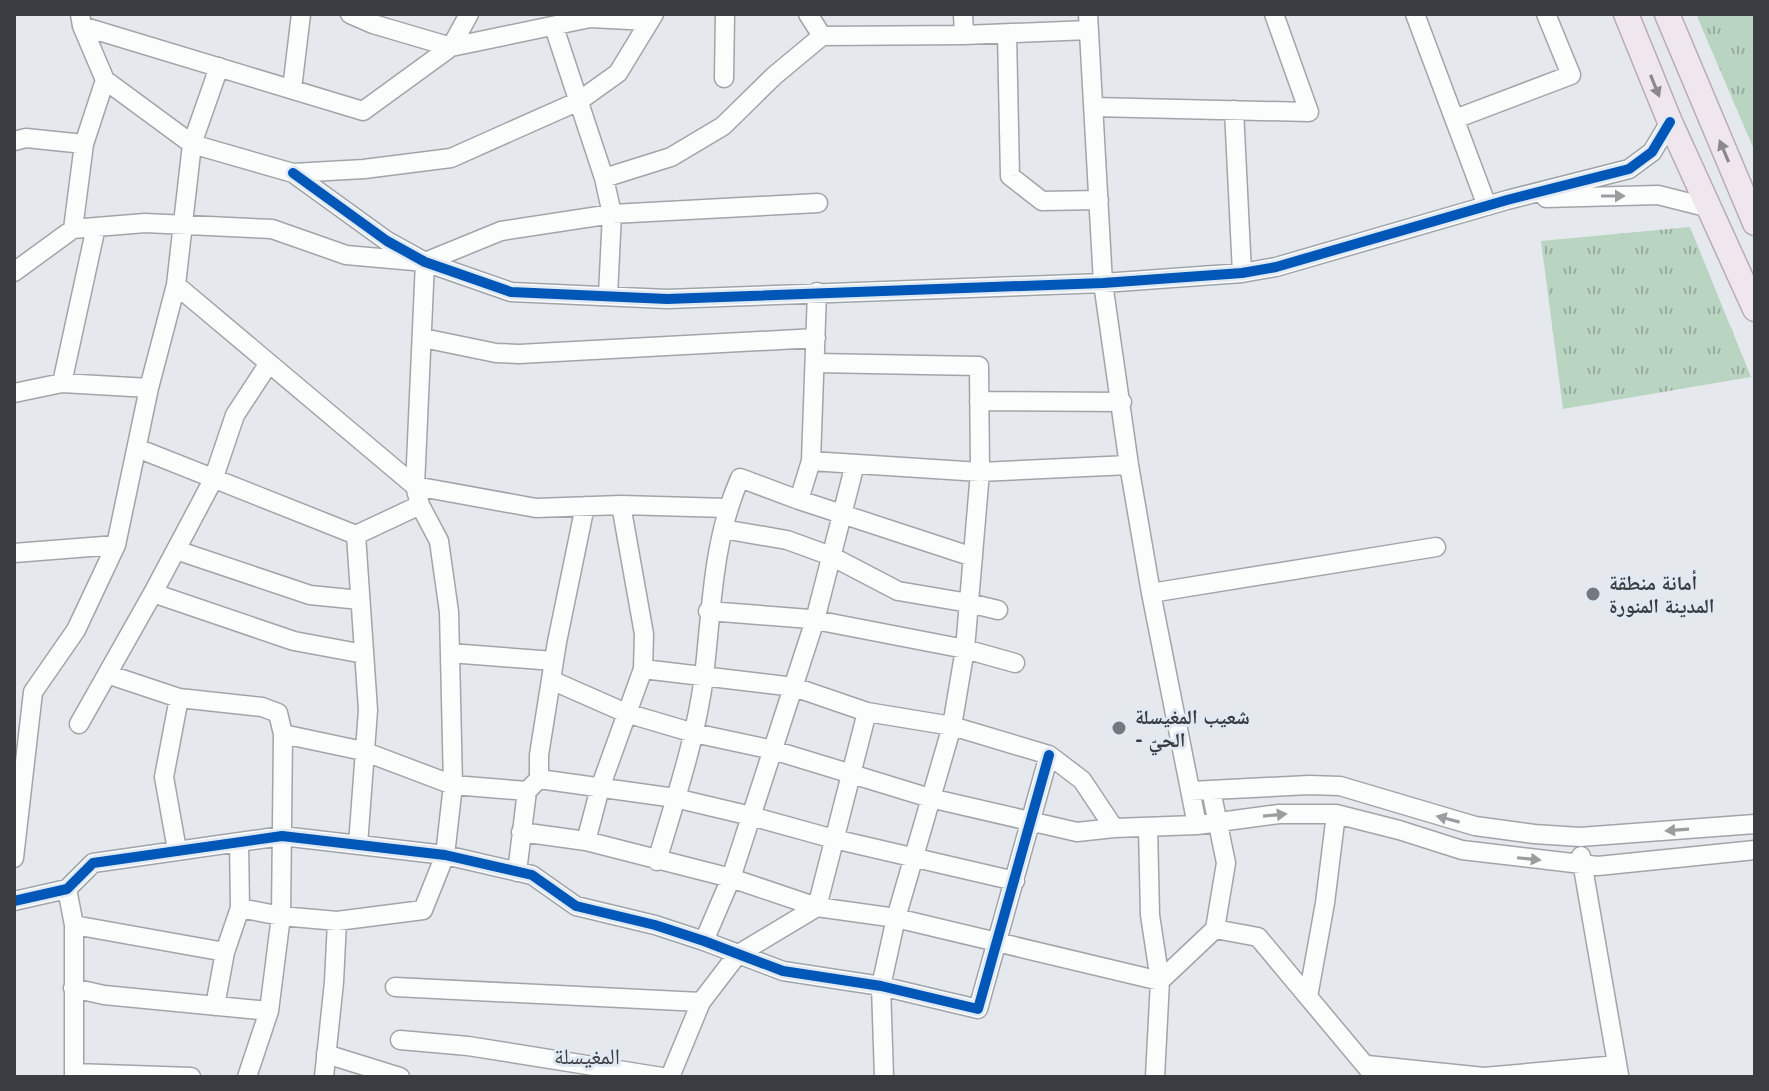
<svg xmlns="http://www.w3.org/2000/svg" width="1769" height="1091" font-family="Quicksand,'Noto Naskh Arabic',sans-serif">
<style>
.park{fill:url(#park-tufts)}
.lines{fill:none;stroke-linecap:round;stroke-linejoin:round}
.minor-casing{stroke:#a1a4a8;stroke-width:21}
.major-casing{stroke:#b8abb8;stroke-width:27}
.minor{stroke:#fbfcfc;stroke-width:18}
.major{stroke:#efe7ed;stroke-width:24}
.cycleway-casing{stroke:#e1e9f2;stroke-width:15}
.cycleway{stroke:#0057b8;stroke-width:10}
.oneway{fill:#8b898e}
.oneway2{fill:#9a9c9e}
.poi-dot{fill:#75797d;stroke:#e1e9f2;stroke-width:3}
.labels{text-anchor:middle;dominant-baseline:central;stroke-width:6;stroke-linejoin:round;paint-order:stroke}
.poi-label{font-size:20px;font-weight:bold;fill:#393c40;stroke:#e1e9f2;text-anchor:start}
.neighbourhood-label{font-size:22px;fill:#393c40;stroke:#e1e9f2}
</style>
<defs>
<pattern id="park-tufts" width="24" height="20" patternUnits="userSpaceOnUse" patternTransform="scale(2)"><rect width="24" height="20" fill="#bad4c2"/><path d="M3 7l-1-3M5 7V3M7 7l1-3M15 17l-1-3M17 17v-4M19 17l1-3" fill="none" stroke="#98ad9f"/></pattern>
</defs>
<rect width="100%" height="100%" fill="#e5e9ee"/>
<path class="park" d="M1696 14H1755V152Z
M1690 227 1751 377 1563 409 1541 241Z"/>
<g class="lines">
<g class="minor-casing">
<path id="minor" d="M80 14 82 26 105 80 192 144 293 173 364 169 451 158 579 101 618 73 654 14
M350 14 373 24 451 47 590 18 649 21
M808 14 822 36 964 35 1089 30
M963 14 964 35
M1088 14 1103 283 1129 465 1151 593 1197 825
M1415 14 1487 206
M82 26 363 111 451 47 469 14
M554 27 604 178 612 214 608 295
M1007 34 1010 176 1042 201 1099 200
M724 78 725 14
M292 89 301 14
M1094 107 1309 112 1274 14
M1234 110 1242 273
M1455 119 1571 75 1546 14
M14 141 26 138 84 144
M293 173 387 241 425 262 511 292 667 299 1103 283 1242 273 1276 267 1507 200 1629 169 1652 152 1670 122
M604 178 671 157 723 126 774 76 822 36
M1546 198 1658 195 1710 208
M73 229 84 144 105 80
M14 272 73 229 96 227 145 223 272 229 346 255 425 262 501 231 612 214 818 203
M176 285 415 486 536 508 621 505 727 508
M423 338 496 353 519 354 816 338
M816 363 979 366 980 472 965 649 952 726 896 918 881 986 884 1077
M62 383 96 227
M14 393 62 383 149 388
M979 401 1122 402
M137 448 356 535 420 505
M811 461 980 472 1129 465
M799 500 811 461 817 292
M723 529 787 540 831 556 898 591 969 603 998 610
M356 535 368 710 358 845
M176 550 310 595 360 600
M14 553 116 545
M153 593 294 641 364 654
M1151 593 1436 547
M708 611 810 619 965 649 1015 663
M450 653 554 661
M643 669 794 687 867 712 952 726 1049 755 1082 780 1114 828
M107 674 179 698 262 707 278 713 283 734 281 916 269 1011 247 1077
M551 680 626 713 694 733 773 750 930 798 1077 832 1114 828 1197 825 1279 814H1336L1399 830 1462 850 1598 866 1755 850
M79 724 153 593 213 480 235 415 269 363
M283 734 363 751 453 785 527 791
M539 779 675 798 751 816 834 839 1015 881
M1211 790 1226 863 1215 929
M1191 791 1309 785 1340 786 1475 826 1534 834 1580 837 1755 824
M1148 827 1150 915 1160 981 1155 1077
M521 832 586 841 731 878 817 907 896 918 1160 981 1215 929 1258 937 1375 1077
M586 841 600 788 643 669 644 634 621 505
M177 850 164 777 179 698
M1581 856 1619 1075
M14 858 33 692 76 630 116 545 149 388 176 285 192 144 219 67
M657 861C675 800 696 739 704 676 712 608 712 542 740 478L799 500 973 557
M517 872 527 791 539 779V755L557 642 585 506
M67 889 74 925V1077
M14 901 67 889 93 863 282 836 445 855 532 875 576 906 655 925 704 941 783 971 881 986 978 1009 1049 755
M240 908 281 916 337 921 423 910 445 855 453 785 449 612 439 541 420 505 415 486 425 262
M74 925 225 952
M704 941 731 878 815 620 855 464
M395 987 701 1002
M73 988 104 995 269 1011
M1308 997 1325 903 1336 814
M215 1006 225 952 240 908 239 842
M400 1040 468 1046 662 1077
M326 1054 400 1077
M1367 1065 1484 1077 1617 1065
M74 1073 191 1077
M324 1077 334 982 337 921
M670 1077 701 1002 737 955 817 907 867 712"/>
</g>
<g class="major-casing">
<path id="major" d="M1626 14 1670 122 1755 309
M1667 14 1755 223"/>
</g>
<use href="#minor" class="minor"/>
<use href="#major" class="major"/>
<g class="cycleway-casing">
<path id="cycleway" d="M293 173 387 241 425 262 511 292 667 299 1103 283 1242 273 1276 267 1507 200 1629 169 1652 152 1670 122
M14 901 67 889 93 863 282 836 445 855 532 875 576 906 655 925 704 941 783 971 881 986 978 1009 1049 755"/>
</g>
<use href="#cycleway" class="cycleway"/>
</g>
<defs><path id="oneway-solid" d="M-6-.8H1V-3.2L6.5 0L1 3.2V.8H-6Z" transform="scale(2)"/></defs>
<g class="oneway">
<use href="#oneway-solid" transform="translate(1655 86) rotate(68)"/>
<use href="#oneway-solid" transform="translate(1724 151) rotate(-113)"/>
</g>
<g class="oneway2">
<use href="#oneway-solid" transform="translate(1613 196)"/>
<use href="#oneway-solid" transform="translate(1275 815) rotate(-5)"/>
<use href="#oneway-solid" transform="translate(1448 819) rotate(-165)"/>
<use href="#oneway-solid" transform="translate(1677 830) rotate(176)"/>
<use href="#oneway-solid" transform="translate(1529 859) rotate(6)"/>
</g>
<g class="poi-dot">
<circle cx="1593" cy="594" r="8"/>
<circle cx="1119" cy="728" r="8"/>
</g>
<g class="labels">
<g class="poi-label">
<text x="1609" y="582">أمانة منطقة<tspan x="1609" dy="23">المدينة المنورة</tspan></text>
<text x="1135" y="716">شعيب المغيسلة<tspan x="1135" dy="23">- الحيّ</tspan></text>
</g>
<g class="neighbourhood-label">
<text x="587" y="1056">المغيسلة</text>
</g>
</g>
<rect width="1769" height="1091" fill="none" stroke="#393c40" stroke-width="32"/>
</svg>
